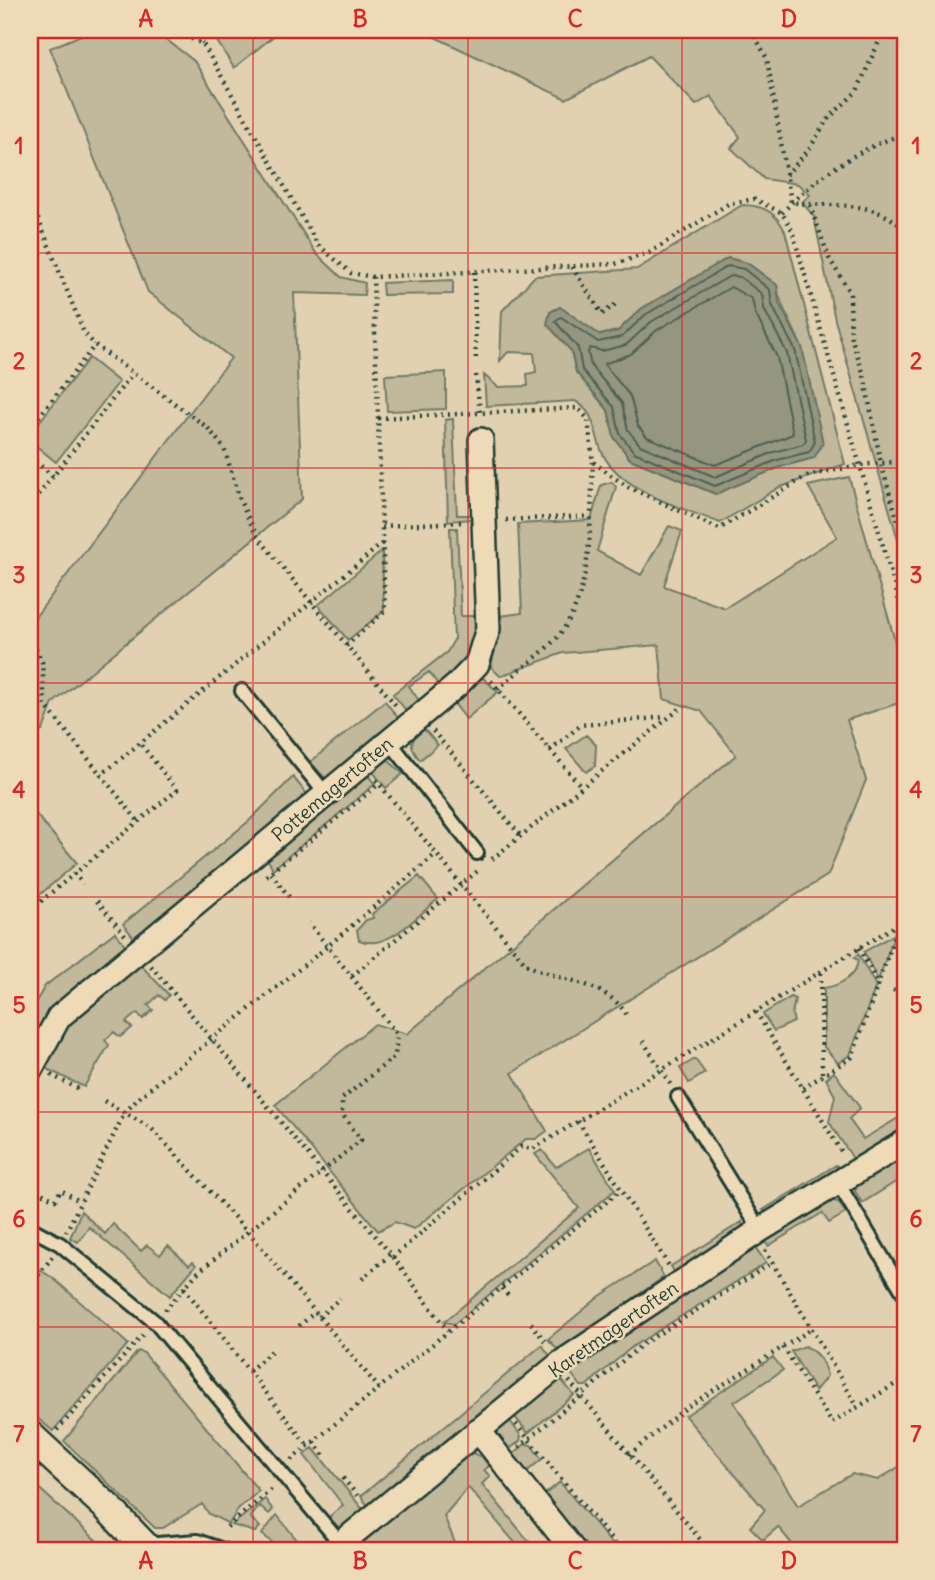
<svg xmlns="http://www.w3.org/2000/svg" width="935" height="1580" font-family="Delius,sans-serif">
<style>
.green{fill:#c2b89b;stroke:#707a68;stroke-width:2;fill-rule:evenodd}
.water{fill:#95967f;stroke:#667261;stroke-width:2}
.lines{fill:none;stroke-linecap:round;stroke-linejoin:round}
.shore{stroke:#4e6152;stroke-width:2}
.service-casing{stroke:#1f3d34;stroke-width:18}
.minor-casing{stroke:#1f3d34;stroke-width:28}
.tertiary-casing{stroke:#1f3d34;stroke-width:33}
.path{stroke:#1f3d34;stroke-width:4.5;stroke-dasharray:2 5;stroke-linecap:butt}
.service{stroke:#efdab8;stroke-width:12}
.minor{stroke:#efdab8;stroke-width:23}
.tertiary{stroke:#efdab8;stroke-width:28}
.grid{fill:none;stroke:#d62828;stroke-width:2;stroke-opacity:0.55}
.labels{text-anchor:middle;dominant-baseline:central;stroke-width:5;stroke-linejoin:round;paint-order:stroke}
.street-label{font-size:19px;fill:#1f3d34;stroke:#efdab8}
.neatline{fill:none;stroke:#d62828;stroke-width:2.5}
.grid-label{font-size:23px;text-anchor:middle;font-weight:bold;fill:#d62828}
</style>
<rect width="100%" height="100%" fill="#e2d1b0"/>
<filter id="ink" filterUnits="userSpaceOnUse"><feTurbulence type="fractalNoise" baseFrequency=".0143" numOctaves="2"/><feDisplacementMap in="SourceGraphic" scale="14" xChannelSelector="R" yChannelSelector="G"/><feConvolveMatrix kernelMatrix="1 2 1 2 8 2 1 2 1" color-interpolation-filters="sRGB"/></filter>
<g filter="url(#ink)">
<path class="green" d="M93 30H139L159 34 194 61 316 253 341 277 365 283 364 295 294 293 302 499 53 703 43 730 30 741V624L231 358 148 292 50 48Z
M210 30H281L234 68Z
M420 30H905V564L835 320 814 217 802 202 810 195 798 184 764 179 731 148 740 137 711 96 696 105 649 56 566 99Z
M742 205C763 205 776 212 785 231L845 464 778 488 720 523C683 508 636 496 610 465 592 445 601 415 575 401L486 406 484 375 498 387 528 386 527 374 536 372 534 353 508 352 500 361 502 311 535 276 637 269ZM728 258 747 263 777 285C780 310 796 327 802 350 812 385 812 422 814 458L780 467 715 494 630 459 614 437 608 410 576 372 571 351 581 324 600 335 618 331 641 309Z
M453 280V294L383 295 382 283Z
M89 358 119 382 56 462 30 441V434Z
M446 372V409L387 411 385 375Z
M453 419 457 515H473V519L448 521 445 420Z
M849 477 905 677V701L847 720 866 780 828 875 512 1073 547 1131 536 1139H526L414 1229 395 1222 378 1231 275 1105 375 1024 407 1034 736 755 701 711 664 699 659 645 563 653 500 676 491 667 501 616 522 613 518 524 591 520 601 485 612 482 616 487 597 551 641 575 669 526 682 531 664 586 725 608 837 537 808 486Z
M450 528H457L461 616H478C476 648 463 665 440 687L429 672 409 686 420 702 408 713 393 694 447 652 454 640Z
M382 551 384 611 348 640 318 605Z
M481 676 498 692 466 719 454 703Z
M385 701 399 719 336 774 326 779 310 762Z
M423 728 438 745 420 760C408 746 410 740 423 728Z
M586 735 596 745 595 766 586 772 566 749Z
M388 760 403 774 386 788 372 771Z
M366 773 375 784 273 869 266 857Z
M293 777 307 794 304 799 135 939 123 924 249 821Z
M30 807 77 863 30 903Z
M419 876 438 899C417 916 387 952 359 940L357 930 366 920 373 918 372 914Z
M115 932 126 946 30 1048V1012L45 986Z
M895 934 878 981 864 952Z
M858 954 876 986 850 1055 838 1063 824 1047V988C839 986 857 976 858 960L854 958Z
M137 961 169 995 165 1000 159 995 148 1005 153 1010 143 1019 137 1013 126 1022 132 1028 120 1037 114 1032 105 1040 109 1045 84 1087 43 1067 68 1023Z
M791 997 795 999 792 1014 794 1022 774 1031 763 1014Z
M695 1059 705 1073 689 1083 680 1068Z
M834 1072 860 1108 849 1119 863 1139 905 1114V1130L854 1160 829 1122 835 1096 826 1079Z
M589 1148 615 1190 454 1324 444 1322 579 1208 535 1154 542 1150 556 1167Z
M905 1155V1176L862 1203 855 1191 859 1183Z
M836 1165 840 1169 768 1212 763 1210Z
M830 1200 838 1202 846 1213 829 1223 822 1213 768 1246 765 1241Z
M81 1211 105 1234 113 1224 141 1251 147 1245 160 1255 168 1246 189 1265 193 1262 196 1265 170 1296 89 1227 78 1242 70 1238Z
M742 1222 743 1229 710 1249 708 1256 674 1272 671 1266Z
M755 1247 766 1263 632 1347 586 1386H581L570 1372 583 1360Z
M655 1261 664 1277 559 1351 548 1339 600 1296Z
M30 1264 53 1278 128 1344 53 1431 30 1412Z
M542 1345 551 1357 370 1509 361 1496Z
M805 1346C818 1353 824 1362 827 1376L815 1391 791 1351Z
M138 1351 144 1353 259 1491 239 1508 229 1524 209 1514 202 1504 163 1528H155L64 1441Z
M773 1357 783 1370 734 1402 798 1506 852 1474 878 1480 905 1463V1550H797L778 1527 763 1540 750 1527 765 1510 685 1416Z
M560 1378 574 1395 528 1433 514 1416Z
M510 1421 521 1436 520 1441 506 1452 498 1440V1430Z
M525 1444 531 1445 542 1459 525 1473 511 1456Z
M313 1448 365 1512 344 1528H339L329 1517 343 1505 304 1455Z
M470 1452 482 1457 489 1466 484 1470 490 1476 482 1484 536 1550H521L468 1487 444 1516 458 1550H354Z
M32 1482 107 1550H30Z
M560 1482 617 1550H589L543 1496Z
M265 1499 273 1510 269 1514 260 1506 250 1517 260 1527 255 1532 232 1525Z
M277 1515 305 1550H281L262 1534Z"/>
<path class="water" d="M728 258 747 263 777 285 779 303 802 347 823 443 814 458 780 467 716 494 630 459 614 437 608 410 576 372 571 351 547 324 550 312 560 307 600 335 618 331 641 309Z"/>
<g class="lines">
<path class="shore" d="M728 266 744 269 770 290 772 305 795 350 815 442 809 452 777 460 715 486 634 452 620 434 614 407 582 370 578 348 555 321 561 317 598 342 622 337 645 315Z
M730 276 740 277 762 294 764 309 787 353 806 440 803 444 774 452 715 477 640 445 628 430 622 403 591 366 588 352 590 348 602 351 626 345 651 322Z
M731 287 752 299 755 313 777 357 793 434 715 465 647 437 638 426 630 396 604 364 631 354 657 330Z"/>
<g class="service-casing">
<path id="service" d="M242 691 326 794
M390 742 477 853
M678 1097 760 1230
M838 1183 905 1295
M30 1228 60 1244 155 1322 341 1544
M30 1465 42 1446
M144 1545 197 1541 223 1550"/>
</g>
<g class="minor-casing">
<path id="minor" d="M30 1070 59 1017 457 685 477 664 488 629 481 440
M478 1430 573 1550
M333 1550 562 1362 760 1230 905 1142"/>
</g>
<g class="tertiary-casing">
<path id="tertiary" d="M30 1436 108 1508 148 1550"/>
</g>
<path class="path" d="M172 30 203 44 318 245 351 273 373 277 615 264 649 253 728 204 754 199 782 213 792 230 905 622
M195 30 203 43
M752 30 767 59 791 202C834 209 872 197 905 230
M30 38 45 30
M786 175 808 151 827 120 857 91 884 30
M30 199 84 333 95 345 208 428 224 448 241 503 257 536 398 708
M810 205 829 258 850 293 851 337 864 375 881 464 905 545
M782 213C814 178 860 147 905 134
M572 267 602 314 616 304
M474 272 476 362
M476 375 480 413
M378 418 578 408 588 419 593 462 626 486 719 529 807 476 860 465 905 461
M30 428 95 345
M30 457 53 476
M30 506 133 373
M506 520 590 516
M382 526 462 522
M30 636 42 662 45 705 138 821
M346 646 385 611 373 277
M491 681 580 785
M498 689C517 671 542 655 559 635 594 593 590 514 593 462
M433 731 520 835
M550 750 581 725 666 717
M100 776 383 543
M376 780 526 964C558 982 605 980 626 1014
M492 859 682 707
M74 873 83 884
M271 873 290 898
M266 876 379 784
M97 901 125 935
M30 910 177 790 140 743
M859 948 879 986
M151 966 393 1257 521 1147 533 1149 900 923
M821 973 822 1076
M352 976 480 869
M893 990 900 993
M756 1012 843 1154
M643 1041 671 1085
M51 1075 81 1090
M803 1088 852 1057 905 908
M104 1101 151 1128 248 1232 379 1388
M578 1121 669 1266
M30 1187 55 1200 61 1190 81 1202
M66 1232 125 1112 142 1095 328 946 436 854
M765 1250 857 1406
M393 1257 448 1331
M362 1279 391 1254
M30 1286 53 1256
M184 1288 308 1446
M502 1288 510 1298
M165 1310 197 1273 361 1140 342 1114V1099L395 1056 397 1034 309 923
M319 1317 340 1298
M531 1323 548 1345
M299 1326 315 1312
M905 1328 900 1331 905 1339
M783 1347 832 1423 905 1378
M249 1371 275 1348
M569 1381 709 1550
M516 1424 620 1550
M57 1430 145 1333
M314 1442 325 1457
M519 1447 644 1343 772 1263
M629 1455 687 1407 812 1329
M291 1460 621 1190
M343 1478 360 1499
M227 1527 274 1487"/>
<use href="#service" class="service"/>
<use href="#minor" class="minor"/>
<use href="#tertiary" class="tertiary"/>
</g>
</g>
<path class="grid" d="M253 30V1550M468 30V1550M682 30V1550M30 253H905M30 468H905M30 683H905M30 897H905M30 1112H905M30 1327H905"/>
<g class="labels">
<g class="street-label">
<text transform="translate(332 789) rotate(-40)">Pottemagertoften</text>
<text transform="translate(613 1329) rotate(-35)">Karetmagertoften</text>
</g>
</g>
<rect width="935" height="1580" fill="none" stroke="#efdab8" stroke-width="77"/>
<rect x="38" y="38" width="859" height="1504" class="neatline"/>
<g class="grid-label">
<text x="146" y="27">A</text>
<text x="360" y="27">B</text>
<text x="575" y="27">C</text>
<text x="789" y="27">D</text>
<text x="19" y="154">1</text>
<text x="916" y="154">1</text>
<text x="19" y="369">2</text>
<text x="916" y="369">2</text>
<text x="19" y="583">3</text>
<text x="916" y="583">3</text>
<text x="19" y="798">4</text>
<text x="916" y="798">4</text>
<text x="19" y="1013">5</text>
<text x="916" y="1013">5</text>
<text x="19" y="1227">6</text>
<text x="916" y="1227">6</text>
<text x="19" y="1442">7</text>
<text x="916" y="1442">7</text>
<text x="146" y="1569">A</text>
<text x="360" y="1569">B</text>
<text x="575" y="1569">C</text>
<text x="789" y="1569">D</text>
</g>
</svg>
